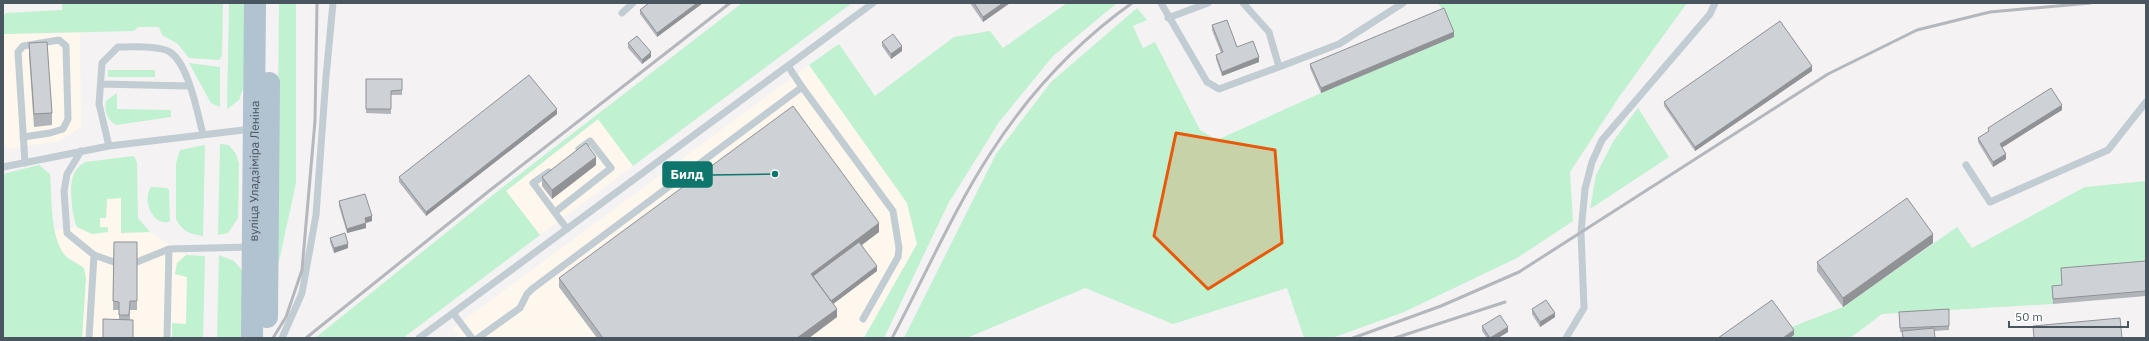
<svg xmlns="http://www.w3.org/2000/svg" width="2149" height="341" font-family="'IBM Plex Sans',sans-serif">
<style>
.commercial{fill:#fdf7ed}
.green{fill:#c0f1d1}
.lines{fill:none;stroke-linecap:round;stroke-linejoin:round}
.service{stroke:#c2ccd3;stroke-width:7}
.primary{stroke:#b1c2d0;stroke-width:22}
.rail{stroke:#b4b7bc;stroke-width:3}
.wall{fill:#b1b4b8}
.shaded-wall{fill:#909296}
.building{fill:#ced1d6;stroke:#909296}
.marked{fill:#e8590c;fill-opacity:0.2;stroke:#e8590c;stroke-width:3;stroke-linejoin:round}
.labels{text-anchor:middle;dominant-baseline:central;stroke-width:4;stroke-linejoin:round;paint-order:stroke}
.street-label{font-size:12px;fill:#495660;stroke:#fff}
.leader{fill:none;stroke:#0f766e;stroke-width:1.5}
.callout-dot{fill:#0f766e;stroke:#fff;stroke-width:1.5}
.callout{fill:#0f766e;stroke:#0f766e;stroke-width:1.5}
.callout-label{font-size:13px;text-anchor:middle;font-weight:bold;fill:#fff}
</style>
<rect width="100%" height="100%" fill="#f4f2f2"/>
<path class="commercial" d="M80 32 81 127 59 141 7 149 3 142V34Z
M809 65 907 203 917 244 863 338H456L458 333 452 329Z
M599 119 633 166 540 235 506 191Z
M107 198H121L148 232H150L186 255 177 263 175 274 187 276 186 324H172V338H82L86 278 78 263 64 255 58 244 54 230 77 227 92 234 108 232V227H100V218H106Z"/>
<path class="green" d="M62 3H223L222 56 219 60 189 58 178 44 162 35 159 27H138L134 31 3 34V16L6 13 62 10Z
M229 3H247L243 89 239 100 227 109Z
M279 3H296V183L276 275Z
M742 3H852L633 166 598 119 506 191 540 235 403 338H315L503 187Z
M1067 3H1117L1053 56 999 122 948 204 884 338H864L917 244 907 203 809 65 839 44 875 96 954 37 990 31 1003 48Z
M1438 3H1687L1619 97 1570 172 1573 221 1517 258 1404 312 1332 338H1304L1287 288 1173 324 1085 288 967 338H904L996 154 1051 82 1137 8 1147 20 1133 26 1143 48 1155 42 1200 130 1217 140 1321 93 1444 12Z
M189 63 220 67V107L211 103Z
M108 70H155V77H108Z
M117 93V109L171 110V117L116 125C107 119 104 111 106 101Z
M1638 108 1669 157 1590 209 1596 175 1614 140Z
M220 144 229 145 236 154 239 164 238 218 228 233 218 235Z
M205 145 203 236C191 234 182 232 176 219V163L180 150Z
M134 156 137 162 138 218 150 232 121 233V198L107 199 106 218H100V227H108V232L92 234 77 227C72 217 69 187 73 176 75 170 80 165 85 162Z
M39 165 50 174C52 196 50 236 64 254 68 260 78 263 84 268L86 278 82 338H3V174Z
M2146 181V266L2061 273 2062 290 2052 291 2053 304 1882 314 1850 338H1790L1794 335 1789 328 1843 307 1957 227 1972 248 2085 187Z
M151 187 167 188 169 190 170 221 168 222C152 225 142 199 151 187Z
M186 255 205 256 203 338H172V323L186 324 187 277 175 274 177 263Z
M219 255 234 261 246 275 249 338H217Z"/>
<g class="lines">
<path class="service" d="M1161 3 1207 82 1219 89 1279 67 1269 32 1243 3
M622 13 633 3
M1168 18 1208 3
M788 66 802 87
M1279 67 1339 44 1403 3
M101 84 189 86
M23 137 50 133 63 129 68 119 66 46 59 40 23 46 18 52 25 163
M109 146 99 104 102 63 118 47C130 47 159 45 170 52 189 65 197 112 203 134
M81 151 67 174 64 191 67 233 94 255 114 262
M1966 165 1990 202 2108 150 2146 102
M3 167 109 146 252 129
M549 172 533 183 567 229
M555 212 611 168 590 141 579 149
M137 262 169 249 250 247
M453 313 472 338
M89 338 94 255
M167 338 169 249
M282 338 302 293 316 215 326 77 333 3
M419 338 873 3
M478 338 520 308 527 294 532 289 802 87 893 211 899 248 898 257 863 319
M1566 338 1584 308 1581 232 1585 189 1592 162 1602 140 1710 14 1715 3"/>
<g class="primary">
<path d="M267 317 269 83"/>
<path id="s1" d="M252 338 255 3"/>
</g>
<path class="rail" d="M273 338 286 317 302 270 315 121 317 3
M306 338 489 191 730 3
M892 338C924 278 953 211 990 154 1027 96 1076 43 1132 3
M1353 338 1441 306 1519 272 1828 74 1917 30 1990 12 2091 3
M1395 338 1505 302"/>
</g>
<path class="wall" d="M649 3H703L657 37 640 14V10Z
M970 3H1010L983 22Z
M1212 25 1237 47 1259 62 1222 76 1216 59V55L1221 53 1212 30Z
M1454 37 1321 93 1310 68V64Z
M882 42 902 51 891 59 882 46Z
M29 43 52 113V125L34 127 29 55Z
M628 43 651 57 642 64 628 48Z
M1812 71 1695 151 1664 106V102Z
M366 79H402V95H391V114L366 113Z
M2062 110 2002 147 2006 159 1993 167 1978 142V138L1988 132V128Z
M557 114 426 216 399 182V177Z
M596 165 552 199 542 186V177Z
M339 201 372 221 366 223V228L347 233 339 206Z
M879 232 862 245 877 271 833 304 837 317 809 338H597L559 287V278Z
M330 238 348 248 334 253 330 242Z
M114 242H137V310H130V320H119V310H113Z
M1933 243 1843 307 1817 271V262Z
M2146 261V296L2053 304 2052 286 2062 285 2061 268Z
M1532 309 1555 317 1540 327 1532 314Z
M1949 309V330L1934 331 1935 338H1903L1902 332H1900L1899 312Z
M1482 326 1508 332 1498 338H1487L1482 331Z"/>
<path class="shaded-wall" d="M697 3H703L657 37V33Z
M1003 3H1010L983 22V17Z
M1454 32V37L1321 93V88Z
M902 46V51L891 59V54Z
M651 52V57L642 64V60Z
M1259 57V62L1222 76V72Z
M1812 66V71L1695 151V147Z
M2062 105V110L2000 149V144Z
M557 109V114L426 216V212Z
M2006 154V159L1993 167V162Z
M596 157V165L552 199V190Z
M372 216V221L365 223V218Z
M366 223V228L347 233V229Z
M879 223V232L813 281 811 274Z
M1933 234V243L1843 307V298Z
M348 244V248L334 253V248Z
M877 266V271L829 307V302Z
M837 309V317L809 338H797Z
M1555 313V317L1540 327V322Z
M1508 327V332L1498 338H1490Z
M1794 330V335L1790 338H1783Z"/>
<path class="building" d="M649 3H697L657 33 640 10Z
M974 3H1003L983 17Z
M1444 8 1454 32 1321 88 1310 64Z
M1227 20 1237 47 1253 41 1259 57 1222 72 1216 55 1223 52 1212 25Z
M1780 21 1812 66 1695 147 1664 102Z
M893 34 902 46 891 54 882 42Z
M637 36 651 52 642 60 628 43Z
M47 42 52 113 34 114 29 43Z
M529 75 557 109 426 212 399 177Z
M366 79H402V90L391 91V109H366Z
M2051 88 2062 105 2000 144 2006 154 1993 162 1978 138 1989 131 1988 128Z
M793 106 879 223 811 274 837 309 797 338H603L559 278Z
M586 143 596 157 552 190 542 177Z
M365 194 372 216 365 218 366 223 347 229 339 201Z
M1907 198 1933 234 1843 298 1817 262Z
M345 233 348 244 334 248 330 238Z
M114 242H137V301H130L129 315H119V302L113 301Z
M859 242 877 266 831 301 813 276Z
M2146 261V291L2053 299 2052 286 2062 285 2061 268Z
M1546 300 1555 313 1540 322 1532 309Z
M1772 300 1794 330 1783 338H1718Z
M1949 309V326L1900 328 1899 312Z
M1500 315 1508 327 1490 338 1482 326Z
M2120 318 2122 338H2034L2033 326Z
M103 319 133 320V338H103Z
M1934 328 1935 338H1903L1902 331Z"/>
<path class="marked" d="M1176 133 1275 150 1282 243 1208 289 1154 236Z"/>
<g class="labels">
<g class="street-label">
<text stroke="none"><textPath href="#s1" startOffset="167">вуліца Уладзіміра Леніна</textPath></text>
</g>
</g>
<path class="leader" d="M775 174L712 175"/>
<circle class="callout-dot" cx="775" cy="174" r="4"/>
<rect class="callout" x="663" y="162" width="49" height="25" rx="4"/>
<g class="callout-label">
<text x="687" y="179">Билд</text>
</g>
<rect width="2149" height="341" fill="none" stroke="#495660" stroke-width="8"/>
<path d="M2009 321v6h119v-6" fill="none" stroke="#495660" stroke-width="2"/>
<text x="2015" y="321" font-size="12" fill="#495660" stroke="#ffffff" stroke-width="3" paint-order="stroke">50 m</text>
</svg>
